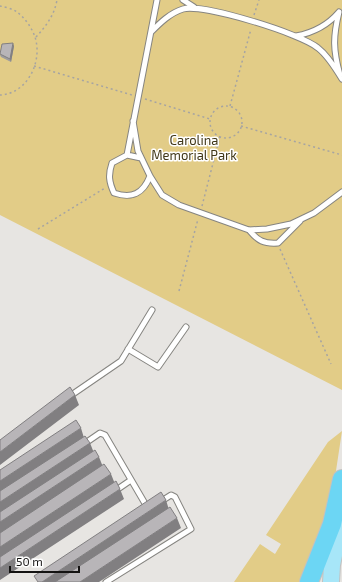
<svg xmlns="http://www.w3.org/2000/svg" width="342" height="582" font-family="'Exo 2',sans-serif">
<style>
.green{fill:#e2cc87}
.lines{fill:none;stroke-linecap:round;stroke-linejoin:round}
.service-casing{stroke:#868581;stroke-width:7}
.primary-casing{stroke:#c2c2c1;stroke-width:18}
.motorway-casing{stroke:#c2c2c1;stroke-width:20}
.path{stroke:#a6a4a2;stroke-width:1.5;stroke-dasharray:2 3;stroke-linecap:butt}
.service{stroke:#fff;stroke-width:5}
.primary{stroke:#a7e6f8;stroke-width:16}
.motorway{stroke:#6cd6f4;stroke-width:18}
.wall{fill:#9e9c9e}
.shaded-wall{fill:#817f81}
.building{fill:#b8b5b8;stroke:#817f81}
.labels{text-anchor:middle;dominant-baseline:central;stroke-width:3;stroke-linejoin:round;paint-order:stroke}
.park-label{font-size:13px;fill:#403718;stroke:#fff}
</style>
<rect width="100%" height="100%" fill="#e7e5e2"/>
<path class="green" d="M0 0H342V390L0 215Z
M342 431 334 484 307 582H234L260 544 275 554 281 544 266 535 328 442Z"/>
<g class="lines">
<g class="service-casing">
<path id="service" d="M183 0 194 7
M151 32C160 23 170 13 183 9 202 3 302 34 318 48 327 55 336 69 342 79
M296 36C312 33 328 25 339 12 333 37 333 50 340 75
M133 121 138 151 150 176 162 195 179 205 249 230 267 229 291 224 314 213 342 192
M127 155 157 0
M141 158 127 155 112 163C108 175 109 182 114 193 132 199 143 194 150 176
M249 230C258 241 264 244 278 243L300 221
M128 349 158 367 186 327
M70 396 121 361 152 310
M84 444 100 433 105 435 147 507
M115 491 131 480
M106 582 191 529 175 497 171 495 160 502"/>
</g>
<g class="primary-casing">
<path id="primary" d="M331 582 332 565 342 516"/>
</g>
<g class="motorway-casing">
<path id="motorway" d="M309 582 332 524 342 479"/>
</g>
<path class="path" d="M0 6C5 7 13 9 17 12 25 18 32 28 35 37 43 62 27 94 0 95
M254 15 259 0
M36 37C46 26 54 16 57 0
M34 66 132 95
M145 99 210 119
M230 106 251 29
M210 122a16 16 0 1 1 32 0a16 16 0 1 1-32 0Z
M241 126 342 155
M202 206 220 136
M38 229 105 188
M280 249 331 364
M179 291 198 219"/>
<use href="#service" class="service"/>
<use href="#primary" class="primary"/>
<use href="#motorway" class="motorway"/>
</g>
<path class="wall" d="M14 46 11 62 1 57 0 55Z"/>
<path class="shaded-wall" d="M13 43 14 46 11 62 10 59Z
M75 395 79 405 0 465V452Z
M81 428 84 438 0 494V481Z
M90 443 94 453 0 514V502Z
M99 457 103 467 0 535V522Z
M111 474 115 484 0 560V547Z
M120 489 124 499 0 580V568Z
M166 500 169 510 61 582H42Z
M177 518 181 528 99 582H80Z"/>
<path class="building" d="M13 43 10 59 0 54 2 44Z
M70 387 75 395 0 452V440Z
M76 420 81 428 0 481V470Z
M85 436 90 443 0 502V491Z
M95 450 99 457 0 522V512Z
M104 464 111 474 0 547V533Z
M116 481 120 489 0 568V557Z
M161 492 166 500 42 582H38L34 576Z
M170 507 177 518 80 582H55Z"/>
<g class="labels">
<g class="park-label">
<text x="194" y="140">Carolina<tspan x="194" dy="15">Memorial Park</tspan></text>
</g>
</g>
<path d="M10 566v6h69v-6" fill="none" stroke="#141312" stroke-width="2"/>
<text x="16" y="566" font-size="12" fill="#141312" stroke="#ffffff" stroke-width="3" paint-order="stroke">50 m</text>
</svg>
